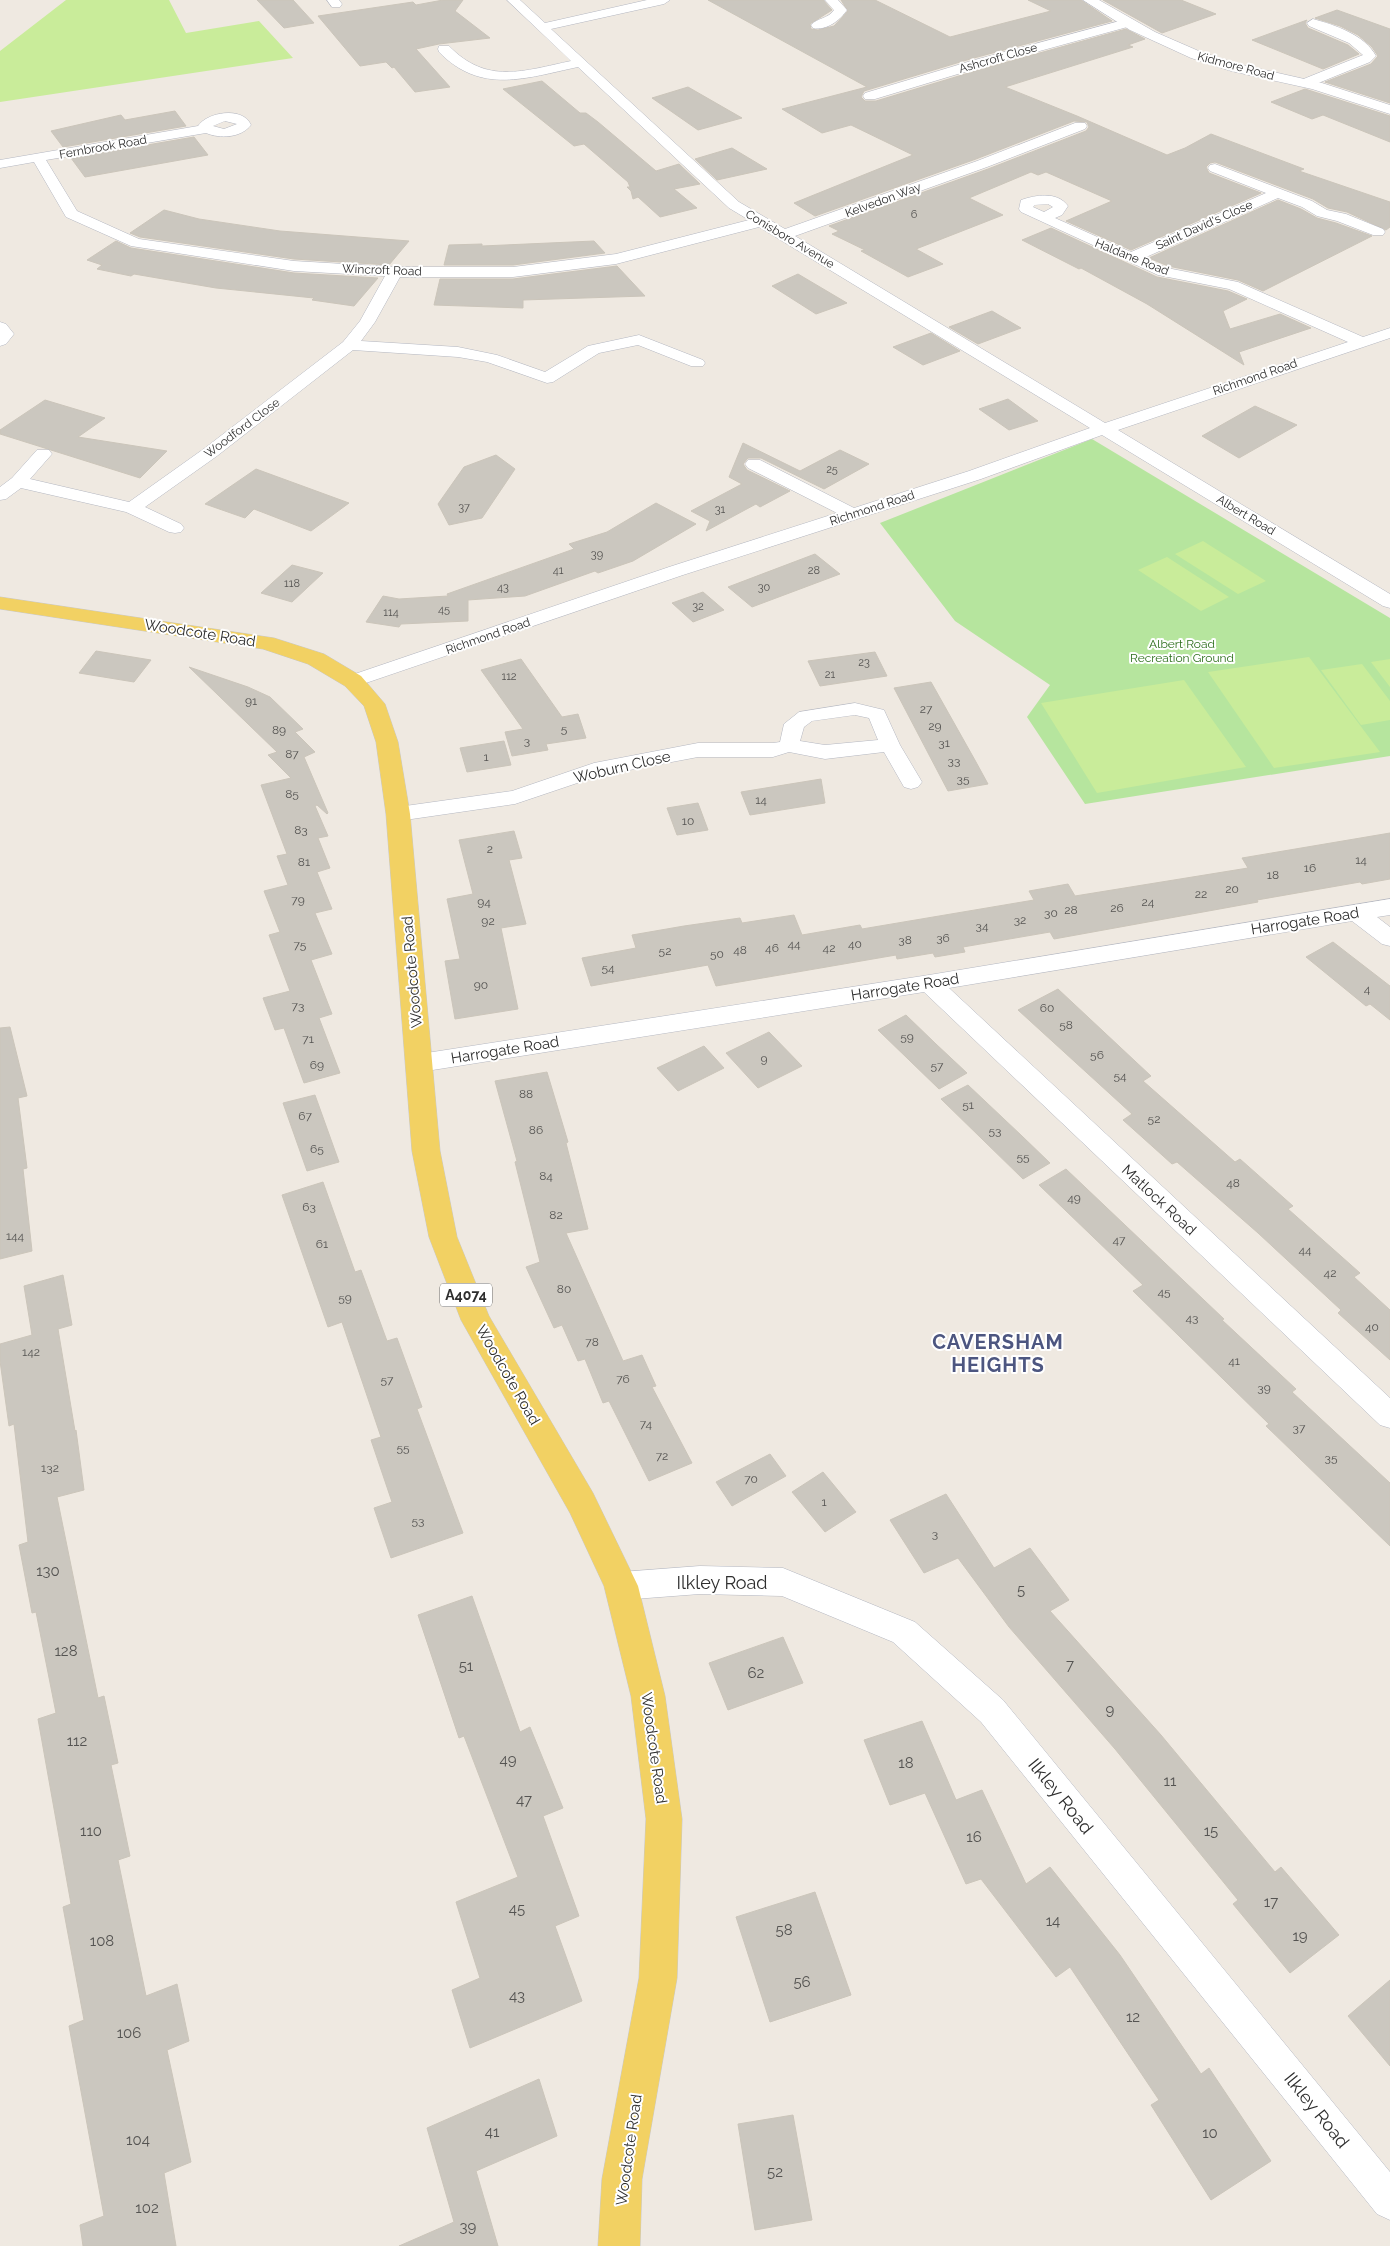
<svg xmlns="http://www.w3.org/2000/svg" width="1390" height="2246" font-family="Raleway,sans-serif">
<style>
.green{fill:#b6e59e}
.pitch{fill:#c9ec9a}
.building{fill:#cbc7bf;stroke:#cbc5ba}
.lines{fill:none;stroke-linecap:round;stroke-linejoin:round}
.minor-casing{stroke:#b4b7c1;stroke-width:1}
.tertiary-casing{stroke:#b4b7c1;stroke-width:1}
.primary-casing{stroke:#c9c9c9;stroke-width:1}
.minor{fill:#fff;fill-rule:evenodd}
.tertiary{fill:#fff;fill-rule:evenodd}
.primary{fill:#f2d163;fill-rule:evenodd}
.labels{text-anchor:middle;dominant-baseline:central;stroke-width:4;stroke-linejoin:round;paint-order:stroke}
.far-number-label{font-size:11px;fill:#555452}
.far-street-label{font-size:12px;fill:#2e2e2e;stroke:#fff}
.far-park-label{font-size:12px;fill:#2c6e1b;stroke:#fff}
.number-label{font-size:12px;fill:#555452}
.shield{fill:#fff;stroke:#6d6d6d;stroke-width:1}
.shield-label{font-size:14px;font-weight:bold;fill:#2e2e2e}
.street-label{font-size:15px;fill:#2e2e2e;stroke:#fff}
.near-number-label{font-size:15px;fill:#555452}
.near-street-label{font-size:18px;fill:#2e2e2e;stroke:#fff}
.district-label{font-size:20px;font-weight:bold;letter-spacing:1px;fill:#4d5680;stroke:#fff}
</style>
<rect width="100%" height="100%" fill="#efe9e1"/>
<path class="green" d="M1092 439 1390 618V756L1085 804 1027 717 1050 685 955 621 880 523Z"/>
<path class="pitch" d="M66 0H169L186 33 259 21 293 58 0 102V51Z
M1203 541 1266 581 1238 594 1175 554Z
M1167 557 1229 597 1201 611 1138 570Z
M1309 657 1380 752 1274 768 1208 672Z
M1390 659V687L1371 662Z
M1362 664 1390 701V720L1361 725 1321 670Z
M1184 680 1246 767 1097 793 1041 703Z"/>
<path class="building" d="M257 0H293L314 23 284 28Z
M443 0H463L455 11 490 38 439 44 416 49 450 87 415 92 394 67 392 68 386 62 360 66 318 16 413 2 416 5Z
M708 0H823L832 10 810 24 811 29 818 30 834 26 848 11 841 0H875L950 37 1051 11 1028 0H1081L1112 21 970 59 864 91 861 97 865 101H876L982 69 1126 29 1145 39 1128 45 1133 47 1005 87 1077 116 1167 155 1185 148 1211 134 1304 169 1299 171 1390 202V227L1386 230 1347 212 1328 208 1313 199 1215 162 1210 163 1206 167 1209 173 1261 193 1131 250 1066 221 1112 201 1046 172 1038 175 1031 172 969 198 1003 215 916 249 943 264 908 277 861 251 865 250 832 234 839 231 829 226 988 169 1086 131 1089 127 1087 122 1074 121 976 159 815 216 794 203 913 155 851 125 822 133 782 109 867 87Z
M1103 0H1181L1216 14 1162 33Z
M1337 10 1390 29V103L1325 82 1371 64 1378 56 1372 47 1358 35 1340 26 1315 18Z
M1307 20 1305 23 1308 28 1348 45 1359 54 1323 69 1252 40Z
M542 81 580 113H586L598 122 656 171 679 164 700 184 674 189 697 208 660 217 638 197 633 199 631 191 627 187H630L628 182 584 144 574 146 503 89Z
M688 87 742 118 698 130 652 98Z
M1305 89 1390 116V142L1323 115 1312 119 1271 102Z
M175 111 186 126 63 147 51 131 121 115 125 120Z
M194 137 208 155 85 177 71 158Z
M732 148 767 169 717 180 695 159Z
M1278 200 1301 209 1317 218 1336 223 1372 236 1263 291 1238 280 1168 266 1149 258Z
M164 210 199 219 280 231 409 241 389 265 294 259 140 237 130 233Z
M1051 228 1157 277 1228 291 1247 299 1223 311 1230 329 1280 314 1311 328 1239 352 1244 365 1147 304 1081 268 1079 269 1022 240Z
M116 241 131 248 294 273 378 278 354 306 312 300 314 298 216 288 134 274 131 276 97 269 102 265 87 260Z
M594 241 605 253 513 265H444L449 245 482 244V246Z
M617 266 645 296 523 300V308L434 305 440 279H513Z
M798 274 847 303 816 314 772 286Z
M992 311 1021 328 978 344 949 327Z
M931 333 960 351 923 365 893 347Z
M1008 399 1038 421 1009 430 979 409Z
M45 400 105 418 78 437 167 451 140 478 0 434V430Z
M1255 406 1297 425 1239 458 1202 436Z
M743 443 800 471 840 450 869 464 824 489 761 458H748L743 464 747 470 790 491 760 507 756 504 706 531 710 521 691 511 742 484 729 477Z
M496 455 515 469 482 518 449 525 438 504 464 467Z
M256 469 349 503 311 531 254 509 245 518 205 504Z
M656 503 696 524 633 561 598 573 595 571 525 596 468 600V621L401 624 399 627 366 622 383 596 399 599 448 596 447 594 574 549 569 544 607 532Z
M815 554 840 574 752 607 728 587Z
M292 565 323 573 292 602 261 593Z
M703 592 724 610 693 622 672 603Z
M96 651 151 660 134 682 79 673Z
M875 652 887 676 820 686 808 661Z
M521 659 562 717 578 714 586 738 546 744 548 750 512 756 505 732 523 729 481 670Z
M189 667 248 687 270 697 303 729 295 732 315 752 304 757 328 813 327 814 317 805 315 806 328 836 318 838 330 868 317 872 332 909 315 913 332 954 311 960 332 1014 319 1018 340 1073 304 1083 284 1028 275 1030 263 998 290 991 269 935 280 932 264 891 288 885 277 856 287 854 261 785 291 778 268 755 277 752Z
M931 682 976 762 988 784 948 791 894 688Z
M504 741 511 765 467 772 460 748Z
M821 779 825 803 750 815 741 792Z
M698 803 708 830 677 835 667 808Z
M514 831 522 858 509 860 526 924 501 928 518 1009 455 1019 445 961 460 959 447 899 473 894 459 840Z
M1390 833V879L1362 884 1360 882 1257 900 1258 902 1054 939 1050 932 963 947 965 952 935 957 933 953 897 959 896 955 716 986 708 965 591 986 582 958 636 948 632 935 684 926 740 918 742 923 794 915 802 935 860 925 862 929 1034 900 1029 891 1068 884 1075 896 1248 868 1242 858Z
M1333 942 1390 986V1020L1370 1004 1366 1006 1306 957Z
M1058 989 1151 1076 1143 1081 1235 1162 1240 1159 1293 1206 1288 1209 1360 1273 1354 1277 1390 1310V1360L1338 1313 1341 1310 1258 1233 1177 1162 1172 1164 1123 1120 1132 1114 1018 1010Z
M906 1015 936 1044 967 1073 939 1089 878 1030Z
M10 1027 27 1096 18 1098 27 1168 23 1169 32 1251 0 1259V1028Z
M769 1032 802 1066 758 1088 726 1053Z
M704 1046 724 1068 678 1091 657 1068Z
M547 1072 568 1142 566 1143 588 1229 566 1233 623 1361 642 1355 656 1386 652 1387 692 1463 649 1481 609 1401 603 1403 585 1359 578 1361 562 1325 554 1328 526 1267 540 1262 515 1162 517 1161 495 1081Z
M968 1085 1022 1136 1050 1163 1023 1179 941 1099Z
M315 1095 339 1162 307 1171 283 1103Z
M1066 1169 1224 1319 1222 1320 1296 1389 1292 1392 1390 1483V1546L1266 1426 1269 1424 1133 1291 1143 1285 1039 1185Z
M323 1182 355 1272 361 1270 387 1341 397 1338 422 1407 417 1409 463 1533 391 1558 374 1508 392 1502 371 1440 381 1437 342 1322 328 1327 282 1195Z
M63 1275 72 1325 58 1329 75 1431 76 1430 84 1490 57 1497 98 1698 104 1696 118 1763 111 1765 130 1856 118 1860 146 1996 177 1984 189 2041 167 2050 191 2162 164 2173 176 2246H83L80 2225 104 2216 69 2026 84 2020 63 1907 71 1904 38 1719 56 1713 36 1612 32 1613 19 1545 28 1542 14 1424 9 1426 0 1361V1344L32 1335 24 1286Z
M770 1454 786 1476 732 1506 716 1482Z
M823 1472 856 1512 825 1532 792 1492Z
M946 1494 994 1568 1030 1548 1069 1600 1050 1611 1161 1735 1275 1872 1281 1867 1339 1935 1290 1973 1233 1904 1238 1900 1115 1749 1009 1627 958 1558 924 1573 890 1520Z
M472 1596 520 1732 530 1727 563 1808 543 1816 579 1916 555 1926 582 2001 470 2048 452 1990 480 1978 456 1902 518 1877 464 1736 459 1738 418 1615Z
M783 1637 803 1683 728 1710 709 1663Z
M922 1721 956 1800 982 1790 1026 1884 1050 1867 1120 1955 1201 2074 1209 2068 1271 2161 1211 2200 1151 2105 1159 2100 1070 1967 1056 1977 981 1879 966 1884 925 1793 890 1805 864 1740Z
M815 1892 851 1995 770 2022 736 1917Z
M1390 1980V2066L1348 2016Z
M539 2079 557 2136 476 2171 498 2246H399L454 2222 427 2128Z
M793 2115 812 2220 755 2230 738 2124Z"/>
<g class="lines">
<g class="minor-casing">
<path id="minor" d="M327 0H339L342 4 340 7H332Z
M507 0H520L545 23 647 0H670L664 4 551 29 739 202 785 229 977 161 1075 123H1085L1087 126 1085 129 987 167 795 236 1105 423 1348 342 1229 289 1158 275 1021 212 1019 209 1021 200C1036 195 1057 191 1068 206L1062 215 1055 218 1131 252 1266 193 1210 171 1208 168 1210 165 1215 164 1312 201 1327 210 1346 214 1383 229 1385 232 1383 235H1373L1337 221 1317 216 1302 207 1278 198 1144 258 1167 268 1238 282 1363 337 1390 328V338L1118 430 1390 594V608L1383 606 1102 435 981 479 683 575 360 685 353 687 346 685 343 681 346 677 669 567 837 513 748 468 745 464 748 460H760L854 508 969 471 1090 428 759 227 616 264 513 277H400L375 322 361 341 458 347 497 355 545 372 588 346 639 335 703 360 705 363 703 366H691L638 345 599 353 553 382 547 383 487 362 458 357 353 350 217 456 145 507 181 524 184 528 181 532 175 533 169 532 126 512 21 488 6 499 0 500V487L12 478 37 450H49L52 454 30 479 129 502 205 448 343 342 360 321 385 276 294 271 131 246 66 217 34 162 0 168V160L198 126C207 112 243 106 251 125 241 138 220 139 206 133L46 160 77 211 139 239 294 261 395 267H513L616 254 749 220 729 208 578 67C526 78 481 95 439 52L438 49 439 46H449C487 85 523 71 571 61ZM225 121 237 124 224 129 213 126ZM1048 204 1053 207 1044 212 1033 207 1035 205Z
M825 0H838L847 10C840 20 827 31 813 28L811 25C817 18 828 19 834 10Z
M1127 19 1131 20 1133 23 1131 26 981 67 875 99H865L863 96 865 93 971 61Z
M1313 19C1335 25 1365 35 1376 56L1370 62 1311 86H1301L1299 83 1301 80 1363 55 1349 43 1309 26 1307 23Z
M0 322 6 324 14 334 6 344 0 346Z
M855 703 884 710 900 745 922 782 918 787 911 789 904 787 884 752 825 759 789 752 773 757H698L598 776 515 804 398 821 390 819 387 814 390 809 398 807 512 791 594 763 698 743H773L780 742 784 724 799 712ZM855 715 869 718 878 740 825 745 800 741 804 727 812 721Z
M1390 899V915L1377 917 1390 927V946L1382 944 1352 921 949 988 1390 1398V1428L1380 1425 924 992 420 1072 411 1069 408 1063 411 1057 420 1054 929 975Z
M700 1566 783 1568 915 1622 1003 1700 1390 2172V2220L1377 2214 981 1722 893 1642 782 1596 700 1594 621 1600 610 1596 606 1586 610 1576 621 1572Z"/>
</g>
<g class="tertiary-casing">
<path id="tertiary" d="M1083 0H1099L1155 32 1201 52 1238 64 1322 83 1390 105V114L1312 89 1231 71 1191 58 1130 30Z"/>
</g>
<g class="primary-casing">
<path id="primary" d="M0 597 274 638 324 654 361 676 385 704 398 742 410 814 440 1151 457 1237 489 1316 593 1493 638 1586 665 1696 682 1819 677 1978 642 2179 640 2246H598L602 2179 639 1978 646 1819 631 1696 604 1586 570 1513 461 1320 429 1237 412 1151 386 814 376 742 364 706 345 686 308 664 263 649 0 609Z"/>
</g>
<use href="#minor" class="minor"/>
<use href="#tertiary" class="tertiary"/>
<use href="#primary" class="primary"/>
</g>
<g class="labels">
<g class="far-number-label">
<text x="914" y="214">6</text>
<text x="832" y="469">25</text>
<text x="464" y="507">37</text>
<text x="720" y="509">31</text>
<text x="597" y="554">39</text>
<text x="558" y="570">41</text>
<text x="814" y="570">28</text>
<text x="292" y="583">118</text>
<text x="503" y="587">43</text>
<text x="764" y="587">30</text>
<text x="698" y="606">32</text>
<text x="444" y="609">45</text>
<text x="391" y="612">114</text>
<text x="864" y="662">23</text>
<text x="830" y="674">21</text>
<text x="509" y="676">112</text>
</g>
<g class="far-street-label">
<text transform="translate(998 58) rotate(-16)">Ashcroft Close</text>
<text transform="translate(1236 66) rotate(15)">Kidmore Road</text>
<text transform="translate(103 147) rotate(-10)">Fernbrook Road</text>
<text transform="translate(883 200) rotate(-20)">Kelvedon Way</text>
<text transform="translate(1204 225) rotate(-24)">Saint David's Close</text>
<text transform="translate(790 239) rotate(31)">Conisboro Avenue</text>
<text transform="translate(1132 257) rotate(22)">Haldane Road</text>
<text transform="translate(382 270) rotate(2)">Wincroft Road</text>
<text transform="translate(1255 377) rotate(-19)">Richmond Road</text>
<text transform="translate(242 428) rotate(-37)">Woodford Close</text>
<text transform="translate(872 508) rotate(-18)">Richmond Road</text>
<text transform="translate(1246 515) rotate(31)">Albert Road</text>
<text transform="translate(488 636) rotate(-19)">Richmond Road</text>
</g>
<g class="far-park-label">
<text x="1182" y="644">Albert Road<tspan x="1182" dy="14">Recreation Ground</tspan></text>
</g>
<g class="number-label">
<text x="251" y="701">91</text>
<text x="926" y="709">27</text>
<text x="935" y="726">29</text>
<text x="564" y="729">5</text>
<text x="279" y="730">89</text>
<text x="527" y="741">3</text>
<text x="944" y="743">31</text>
<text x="292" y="754">87</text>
<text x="486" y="757">1</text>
<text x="954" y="761">33</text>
<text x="963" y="779">35</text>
<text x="292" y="794">85</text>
<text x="761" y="800">14</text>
<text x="688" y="821">10</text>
<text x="301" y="830">83</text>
<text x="490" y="849">2</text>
<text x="1361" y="860">14</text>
<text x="304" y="862">81</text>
<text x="1310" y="868">16</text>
<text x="1273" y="875">18</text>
<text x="1232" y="889">20</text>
<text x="1201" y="894">22</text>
<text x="298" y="900">79</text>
<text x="484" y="902">94</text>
<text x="1148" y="902">24</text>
<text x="1117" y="908">26</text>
<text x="1071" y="910">28</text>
<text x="1051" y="913">30</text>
<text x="1020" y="920">32</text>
<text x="488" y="921">92</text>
<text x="982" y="926">34</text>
<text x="943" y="938">36</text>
<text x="905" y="940">38</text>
<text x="794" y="944">44</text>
<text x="855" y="944">40</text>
<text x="300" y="945">75</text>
<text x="772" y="948">46</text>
<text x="829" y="948">42</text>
<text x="740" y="950">48</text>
<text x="665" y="951">52</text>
<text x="717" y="954">50</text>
<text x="608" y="968">54</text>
<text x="481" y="985">90</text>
<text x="1367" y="989">4</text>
<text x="298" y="1006">73</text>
<text x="1047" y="1008">60</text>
<text x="1066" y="1025">58</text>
<text x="907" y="1037">59</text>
<text x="308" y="1039">71</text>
<text x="1097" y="1055">56</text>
<text x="764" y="1059">9</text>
<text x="317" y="1065">69</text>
<text x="937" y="1066">57</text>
<text x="1120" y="1076">54</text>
<text x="526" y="1094">88</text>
<text x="968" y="1105">51</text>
<text x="305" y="1116">67</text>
<text x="1154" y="1119">52</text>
<text x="536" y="1130">86</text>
<text x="995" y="1131">53</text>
<text x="317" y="1149">65</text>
<text x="1023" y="1157">55</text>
<text x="546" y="1176">84</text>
<text x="1233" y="1183">48</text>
<text x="1074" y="1198">49</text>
<text x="309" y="1207">63</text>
<text x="556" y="1215">82</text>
<text x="15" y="1236">144</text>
<text x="1119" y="1240">47</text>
<text x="322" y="1244">61</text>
<text x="1305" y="1250">44</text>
<text x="1330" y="1273">42</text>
<text x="564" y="1289">80</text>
<text x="1164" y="1292">45</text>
<text x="345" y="1298">59</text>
<text x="1192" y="1318">43</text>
<text x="1372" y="1327">40</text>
<text x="592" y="1342">78</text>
<text x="31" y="1352">142</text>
<text x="1234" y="1361">41</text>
<text x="623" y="1379">76</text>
<text x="387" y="1380">57</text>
<text x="1264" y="1388">39</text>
<text x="646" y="1424">74</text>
<text x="1299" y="1428">37</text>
<text x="403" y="1448">55</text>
<text x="662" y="1456">72</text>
<text x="1331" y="1458">35</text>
<text x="50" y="1468">132</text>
<text x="751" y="1479">70</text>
<text x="824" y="1502">1</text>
<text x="418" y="1521">53</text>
<text x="935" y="1534">3</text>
</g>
<rect class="shield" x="440" y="1283.5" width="52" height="23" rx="4"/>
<g class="shield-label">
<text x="466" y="1295">A4074</text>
</g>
<g class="street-label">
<text transform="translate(200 633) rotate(9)">Woodcote Road</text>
<text transform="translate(622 767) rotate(-13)">Woburn Close</text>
<text transform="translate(1305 921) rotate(-9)">Harrogate Road</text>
<text transform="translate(412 972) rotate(-95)">Woodcote Road</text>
<text transform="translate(905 987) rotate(-9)">Harrogate Road</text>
<text transform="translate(505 1050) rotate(-9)">Harrogate Road</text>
<text transform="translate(1159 1200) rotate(43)">Matlock Road</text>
<text transform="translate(508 1375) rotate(60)">Woodcote Road</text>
<text transform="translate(654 1748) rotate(82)">Woodcote Road</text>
<text transform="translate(629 2150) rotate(-82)">Woodcote Road</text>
</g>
<g class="near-number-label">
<text x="48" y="1571">130</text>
<text x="1021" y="1590">5</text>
<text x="66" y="1651">128</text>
<text x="1070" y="1665">7</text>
<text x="466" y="1666">51</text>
<text x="756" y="1673">62</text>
<text x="1110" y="1710">9</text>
<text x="77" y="1741">112</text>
<text x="508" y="1760">49</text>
<text x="906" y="1763">18</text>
<text x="1170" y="1781">11</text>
<text x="524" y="1800">47</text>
<text x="91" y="1831">110</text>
<text x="1211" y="1831">15</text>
<text x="974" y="1837">16</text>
<text x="1271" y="1902">17</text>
<text x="517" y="1909">45</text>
<text x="1053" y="1921">14</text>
<text x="784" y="1930">58</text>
<text x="1300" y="1936">19</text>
<text x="102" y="1941">108</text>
<text x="802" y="1982">56</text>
<text x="517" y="1996">43</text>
<text x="1133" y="2017">12</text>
<text x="129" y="2033">106</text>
<text x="492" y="2132">41</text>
<text x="1210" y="2133">10</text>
<text x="138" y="2140">104</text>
<text x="775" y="2172">52</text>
<text x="147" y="2208">102</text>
<text x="468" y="2227">39</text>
</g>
<g class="near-street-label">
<text x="722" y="1582">Ilkley Road</text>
<text transform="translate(1061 1796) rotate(51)">Ilkley Road</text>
<text transform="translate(1317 2110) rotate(51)">Ilkley Road</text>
</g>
<g class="district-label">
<text x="998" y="1342">CAVERSHAM<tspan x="998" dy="23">HEIGHTS</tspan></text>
</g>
</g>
</svg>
